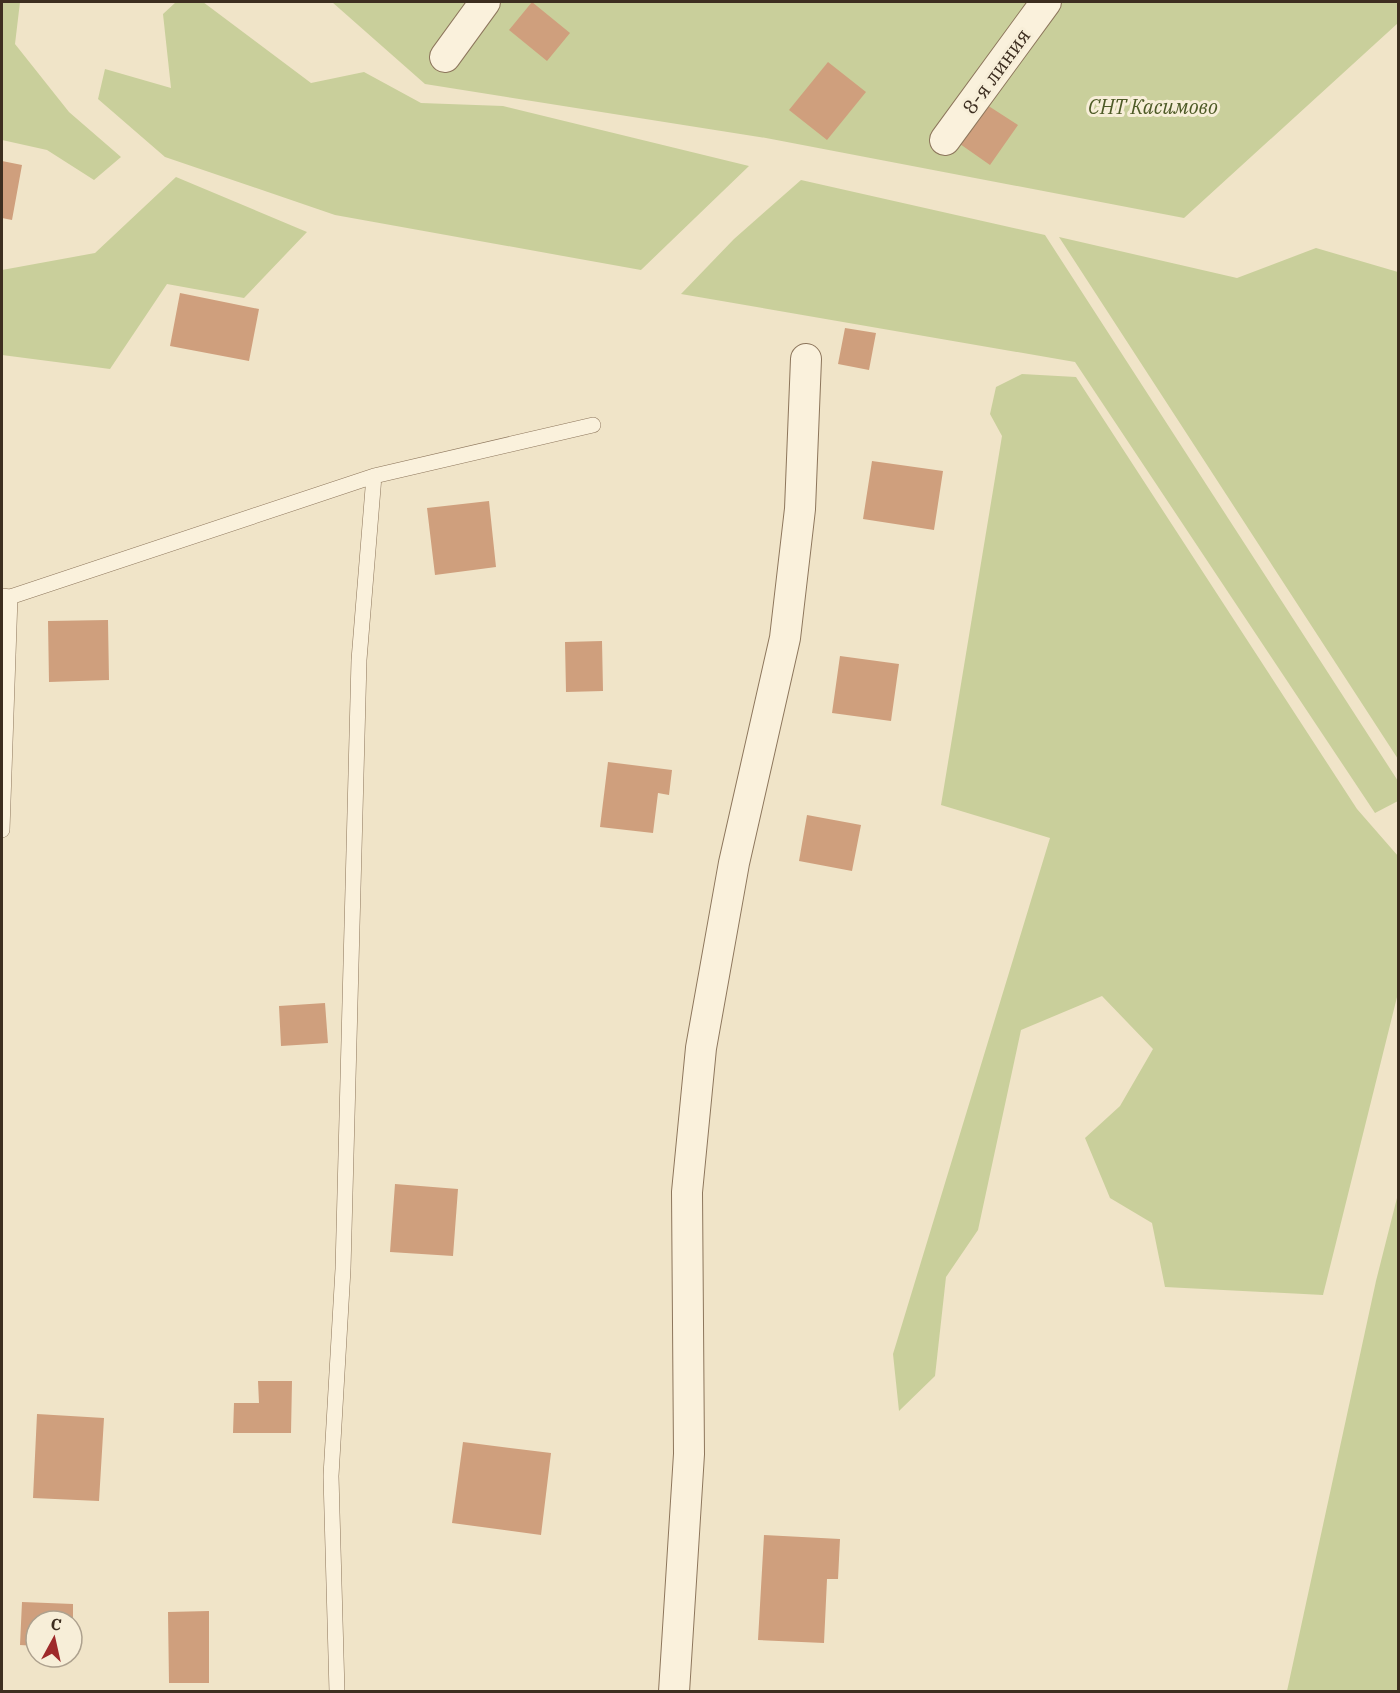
<svg xmlns="http://www.w3.org/2000/svg" width="1400" height="1693" font-family="'IBM Plex Serif',serif">
<style>
.green{fill:#c9cf9b}
.building{fill:#cf9f7d}
.lines{fill:none;stroke-linecap:round;stroke-linejoin:round}
.lane-casing{stroke:#8d765c;stroke-width:16}
.street-casing{stroke:#8d765c;stroke-width:32}
.lane{stroke:#faf1dc;stroke-width:15}
.street{stroke:#faf1dc;stroke-width:30}
.labels{text-anchor:middle;dominant-baseline:central;stroke-width:6;stroke-linejoin:round;paint-order:stroke}
.street-label{font-size:20px;fill:#3d2e20;stroke:#f7eed8}
.park-label{font-size:20px;font-style:italic;fill:#4d5a26;stroke:#f7eed8}
</style>
<rect width="100%" height="100%" fill="#f0e4c8"/>
<path class="green" d="M2 2H20L15 44 69 112 121 157 94 180 47 150 2 140Z
M176 2H203L311 83 364 72 421 103 503 106 749 166 641 270 335 215 165 157 98 99 105 69 171 88 163 14Z
M332 2H1398V23L1184 218 766 138 425 84Z
M176 177 307 232 244 298 167 284 110 369 2 355V270L95 253Z
M801 180 1045 235 1398 781V801L1375 813 1075 362 681 294 734 239Z
M1059 237 1237 278 1316 248 1398 272V759Z
M1022 374 1076 377 1357 809 1398 856V993L1323 1295 1165 1287 1152 1223 1110 1198 1085 1138 1120 1106 1153 1049 1102 996 1021 1030 978 1230 946 1277 935 1376 899 1411 893 1354 1050 838 941 805 1002 436 990 414 996 387Z
M1398 1194V1691H1287L1376 1281Z"/>
<path class="building" d="M532 2 570 33 547 61 509 30Z
M828 62 866 92 827 140 789 110Z
M987 105 1018 125 990 165 960 144Z
M2 161 22 165 12 220 2 218Z
M180 293 259 309 249 361 170 346Z
M845 328 876 333 869 370 838 364Z
M872 461 943 471 934 530 863 519Z
M489 501 496 567 435 575 427 508Z
M108 620 109 680 49 682 48 621Z
M602 641 603 691 566 692 565 642Z
M840 656 899 664 891 721 832 713Z
M608 762 672 770 669 795 658 793 653 833 600 827Z
M807 815 861 825 852 871 799 861Z
M325 1003 328 1043 281 1046 279 1006Z
M395 1184 458 1189 453 1256 390 1252Z
M258 1381H292L291 1433H233L234 1403H259Z
M37 1414 104 1418 99 1501 33 1498Z
M463 1442 551 1453 541 1535 452 1523Z
M764 1535 840 1539 838 1579H827L824 1643 758 1640Z
M22 1602 73 1604V1621H36V1646L20 1645Z
M209 1611V1683H169L168 1612Z"/>
<g class="lines">
<g class="lane-casing">
<path id="lane" d="M2 596 10 597 374 476 593 425
M2 830 10 597
M337 1692 331 1476 343 1269 359 660 374 476"/>
</g>
<g class="street-casing">
<path id="street" d="M445 57 485 2
M945 140 1046 2
M674 1692 689 1454 687 1192 701 1048 734 863 785 638 800 509 806 359"/>
</g>
<use href="#lane" class="lane"/>
<use href="#street" class="street"/>
</g>
<g class="labels">
<g class="street-label">
<text transform="translate(996 71) rotate(-54)">8-я линия</text>
</g>
<g class="park-label">
<text x="1153" y="106">СНТ Касимово</text>
</g>
</g>
<rect width="1400" height="1693" fill="none" stroke="#3d2e20" stroke-width="6"/>
<g transform="translate(54 1639) rotate(8)"><circle r="28" fill="#f7eed8" stroke="#ada18e" stroke-width="1.5"/>
<path d="M0-4.5L10 22L0 15L-10 22Z" fill="#9e2a2b"/>
<text y="-9" font-size="16" font-weight="bold" text-anchor="middle" fill="#3d2e20">С</text>
</g>
</svg>
